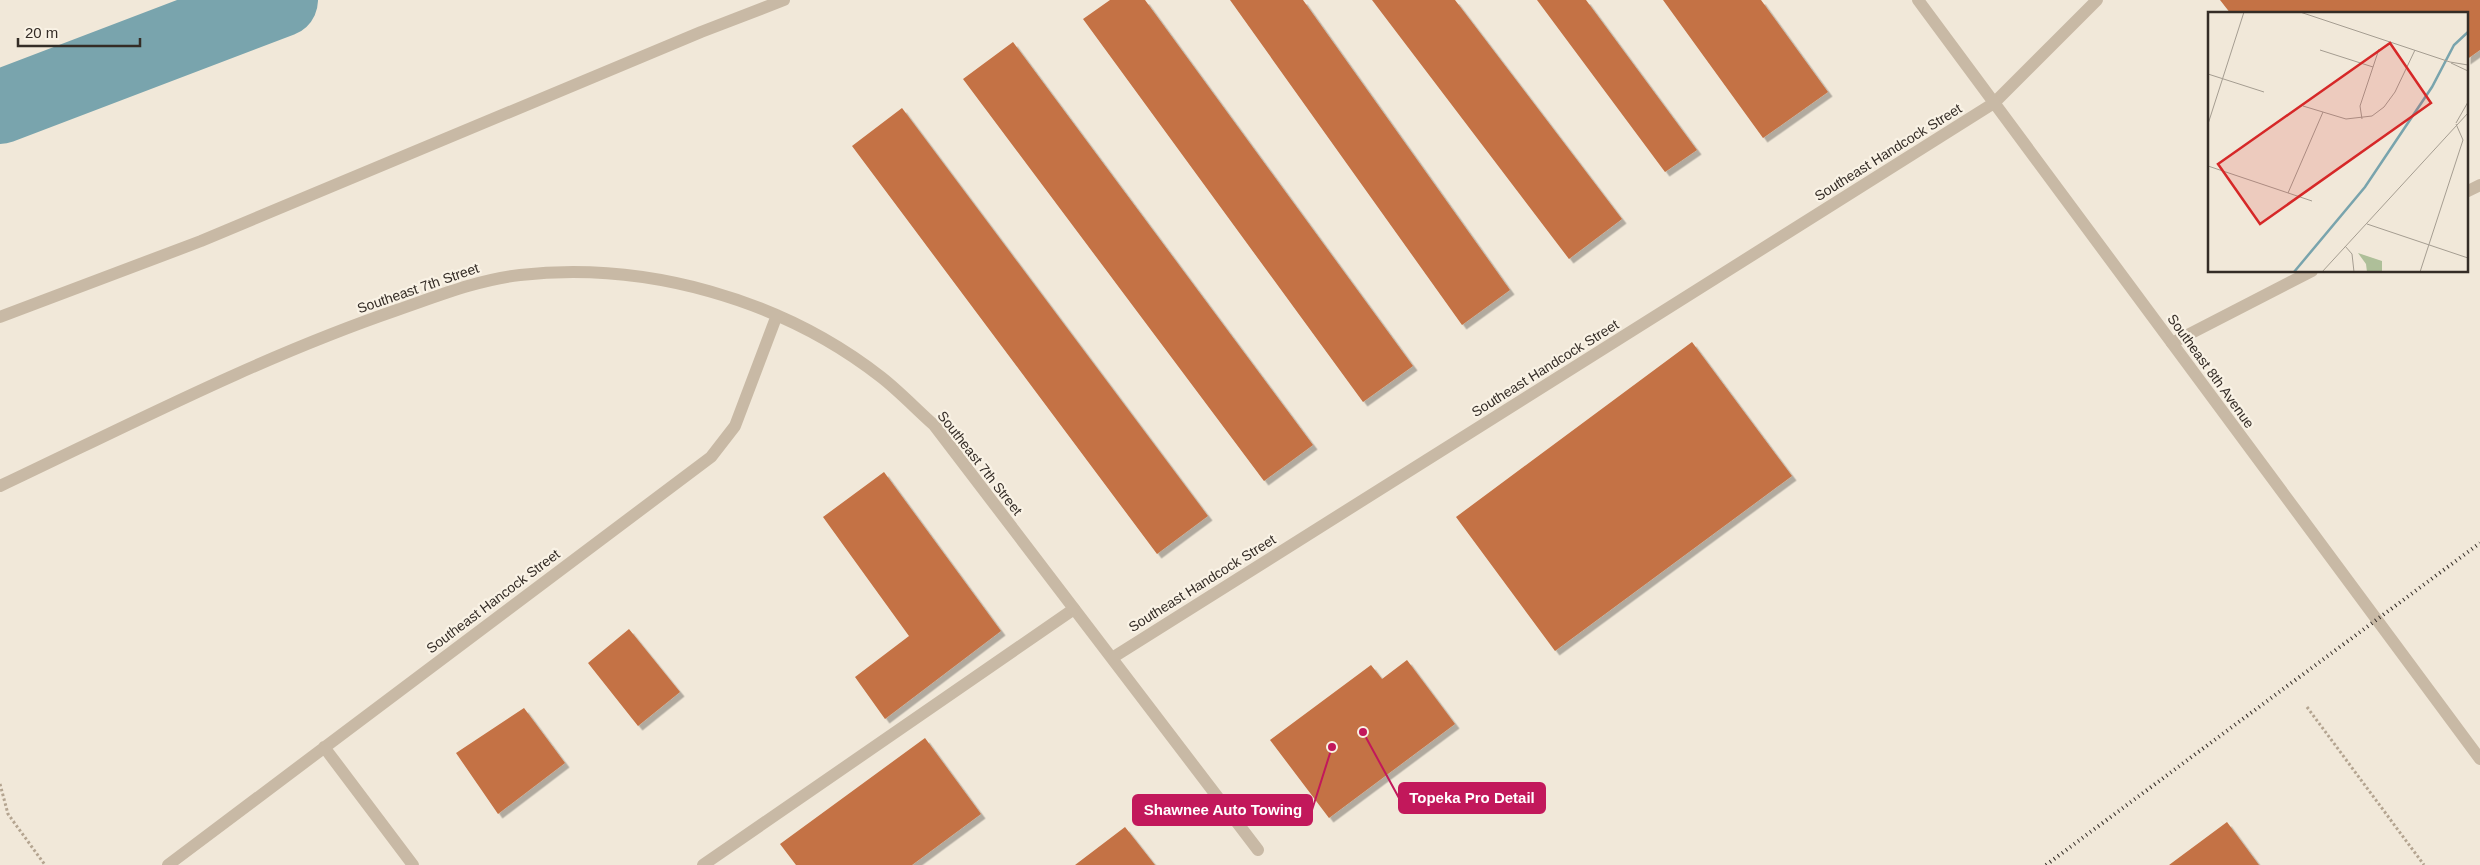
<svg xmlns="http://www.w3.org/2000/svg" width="2480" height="865" font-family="Arial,sans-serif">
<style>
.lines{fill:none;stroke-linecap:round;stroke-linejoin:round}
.river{stroke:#79a4ad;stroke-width:74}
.building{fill:#c47244;filter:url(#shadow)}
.path{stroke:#b4a490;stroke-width:3;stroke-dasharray:2.5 2.5;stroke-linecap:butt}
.lane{stroke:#c8b9a5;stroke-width:12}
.street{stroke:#c8b9a5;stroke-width:12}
.rail{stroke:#342c26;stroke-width:4;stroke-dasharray:1 4;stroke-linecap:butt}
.labels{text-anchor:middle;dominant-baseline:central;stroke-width:4.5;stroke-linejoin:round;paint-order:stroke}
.street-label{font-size:14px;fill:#342c26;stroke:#f9f2e5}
.inset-river{fill:none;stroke:#79a4ad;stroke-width:2.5}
.inset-road{fill:none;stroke:#a59d91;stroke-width:1}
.view{fill:#d62828;fill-opacity:0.15;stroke:#d62828;stroke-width:2.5}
.inset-edge{fill:none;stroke:#342c26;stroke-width:2.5}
.leader{fill:none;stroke:#c2185b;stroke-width:2}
.callout-dot{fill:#c2185b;stroke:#f9f2e5;stroke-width:2}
.callout{fill:#c2185b;stroke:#c2185b;stroke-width:2}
.callout-label{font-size:15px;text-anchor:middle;font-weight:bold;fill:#fff}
</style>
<defs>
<filter id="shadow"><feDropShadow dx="4.5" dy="4.5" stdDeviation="0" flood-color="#0004"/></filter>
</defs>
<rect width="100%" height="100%" fill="#f1e8d9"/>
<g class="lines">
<path class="river" d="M0 107 281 0"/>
</g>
<path class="building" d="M1110 0H1145L1413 366 1363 402 1083 19Z
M1230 0H1303L1510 290 1462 325Z
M1372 0H1455L1622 219 1569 259Z
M1537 0H1586L1697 150 1665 172Z
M1663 0H1761L1828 92 1763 138Z
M2220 0H2480V50L2466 60V14H2231Z
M1013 42 1313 445 1264 481 963 79Z
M902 108 1208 516 1157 554 852 146Z
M1692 342 1792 476 1555 651 1456 517Z
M884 472 1001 631 885 719 855 677 909 636 823 517Z
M629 629 680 692 638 726 588 663Z
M1407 660 1455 724 1329 818 1270 740 1371 665 1382 679Z
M524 708 565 763 498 814 456 753Z
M925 738 981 814 912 865H796L780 844Z
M2227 822 2259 865H2169Z
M1125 827 1155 865H1075Z"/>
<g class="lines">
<path class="path" d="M2307 707 2424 865
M0 784 8 814 45 865"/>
<path class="lane" d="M1994 103 2097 0
M2466 192 2480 185
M0 317 201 241 701 32 784 0
M2172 343 2312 271
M703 865 1074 609"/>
<path class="street" d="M1918 0 2480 759
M0 486C131 424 260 357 397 310 438 296 477 280 520 275 646 261 781 299 881 377 899 391 916 409 934 425L1258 850
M1112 658 1994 103
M324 747 413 865
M168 865 711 457 735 426 777 315"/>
<path class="rail" d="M2046 865 2480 543"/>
</g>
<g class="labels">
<g class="street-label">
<text transform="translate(1888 152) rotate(-32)">Southeast Handcock Street</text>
<text transform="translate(418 288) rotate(-19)">Southeast 7th Street</text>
<text transform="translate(1545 368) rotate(-32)">Southeast Handcock Street</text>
<text transform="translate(2211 371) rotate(54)">Southeast 8th Avenue</text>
<text transform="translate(980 463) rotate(52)">Southeast 7th Street</text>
<text transform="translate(1202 583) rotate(-32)">Southeast Handcock Street</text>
<text transform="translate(493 601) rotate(-37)">Southeast Hancock Street</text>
</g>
</g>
<g transform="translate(2208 12)">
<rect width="260" height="260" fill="#f1e8d9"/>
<path d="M150 241 174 249V260H159L158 252Z" fill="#aebf99"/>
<path class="inset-river" d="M86 260 157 175 224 75 246 33 260 20"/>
<path class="inset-road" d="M92 0 242 50 260 53M112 38 165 55M243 51 260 59M0 62 56 80M95 94 138 107 164 104 176 95 187 80 207 38M154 107 152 94 171 37M248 111 260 90M0 112 36 0M0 154 104 189M80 181 115 100M159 212 260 246M137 234 144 242 146 260M114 260 260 101M212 260 255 128 248 112"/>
<path class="view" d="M182 31 223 91 52 212 10 152Z"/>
<rect width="260" height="260" class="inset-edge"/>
</g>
<path class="leader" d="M1363 732L1399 798M1332 747L1312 810"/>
<g class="callout-dot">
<circle cx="1363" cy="732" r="5"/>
<circle cx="1332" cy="747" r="5"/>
</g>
<g class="callout">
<rect x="1399" y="783" width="146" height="30" rx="5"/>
<rect x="1133" y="795" width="179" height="30" rx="5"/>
</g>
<g class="callout-label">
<text x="1472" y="803">Topeka Pro Detail</text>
<text x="1223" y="815">Shawnee Auto Towing</text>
</g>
<path d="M18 38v8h122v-8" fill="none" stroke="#342c26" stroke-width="2.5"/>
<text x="25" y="38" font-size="15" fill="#342c26" stroke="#f9f2e5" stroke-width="4" paint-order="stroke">20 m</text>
</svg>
